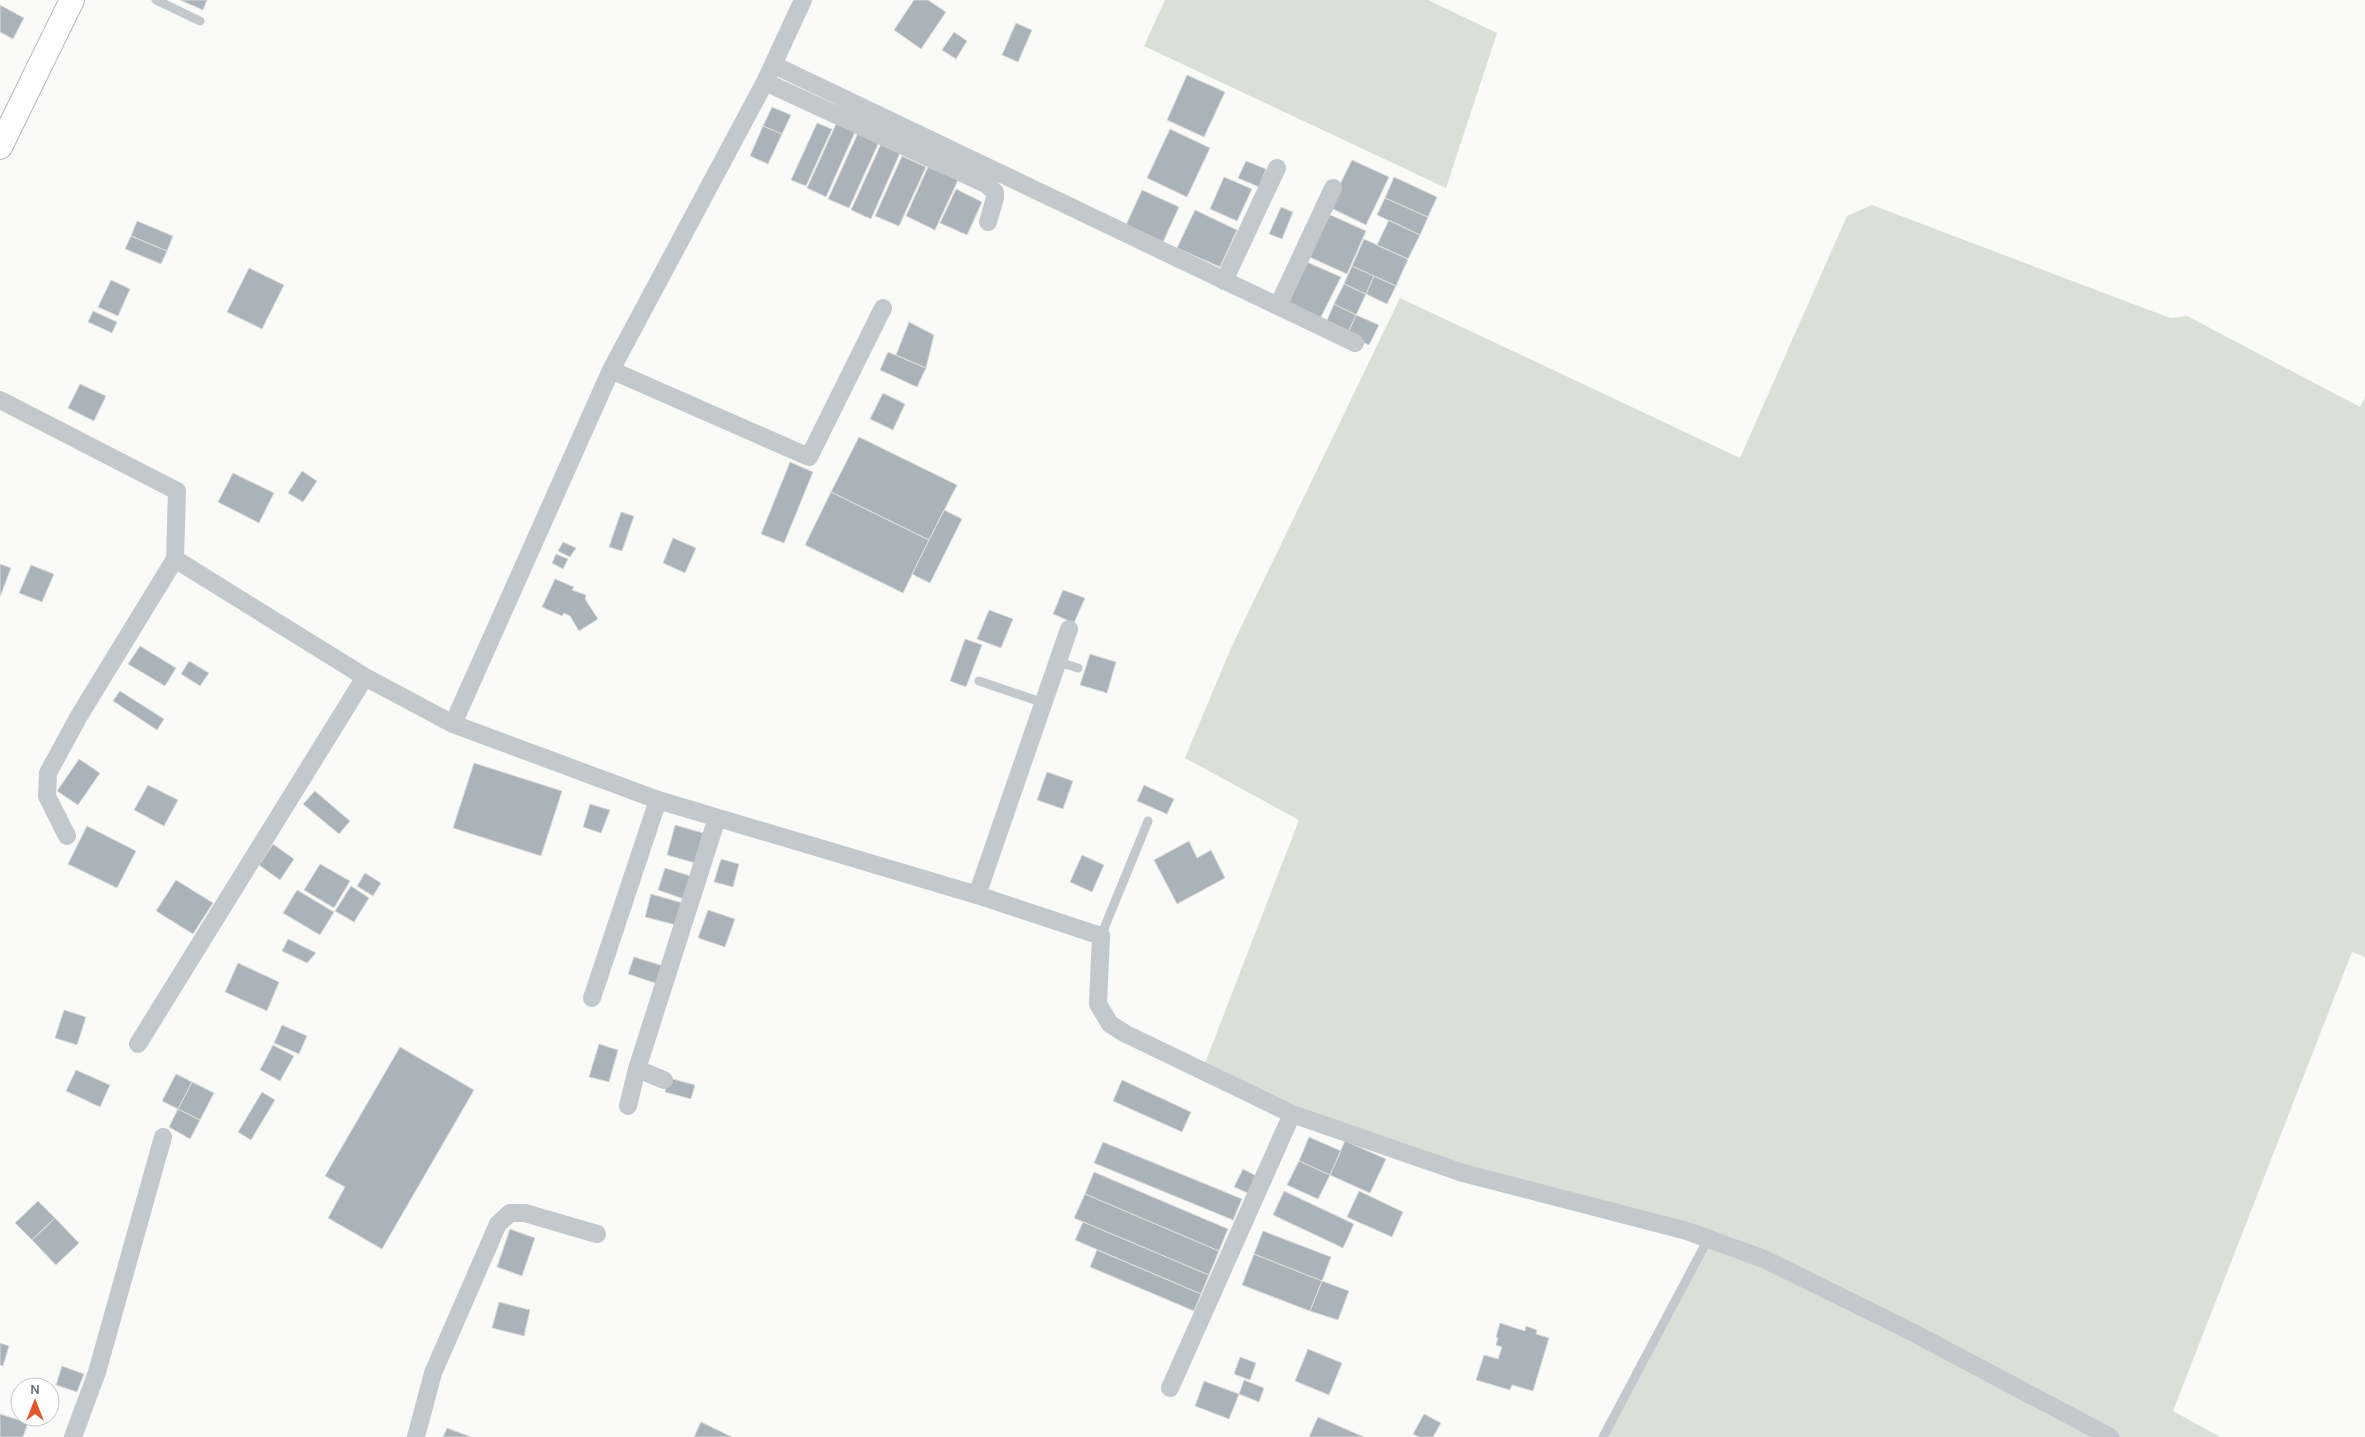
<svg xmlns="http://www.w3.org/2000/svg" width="2365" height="1437" font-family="Karla,sans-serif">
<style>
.green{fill:#dadfd7}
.building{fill:#aab3b9;stroke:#dcdcda}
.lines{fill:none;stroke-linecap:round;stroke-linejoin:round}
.secondary-casing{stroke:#b3babf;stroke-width:26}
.lane{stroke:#c3c8cc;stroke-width:9}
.street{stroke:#c3c8cc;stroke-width:18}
.secondary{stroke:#fff;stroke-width:24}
</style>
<rect width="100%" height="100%" fill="#fafaf8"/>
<path class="green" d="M1165 0H1428L1497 33 1446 188 1144 46Z
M1872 205 2170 318 2187 316 2360 407 2365 397V957L2352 952 2173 1411 2220 1437H1603L1707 1239 1463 1173 1202 1071 1299 820 1185 758 1231 648 1400 298 1740 458 1847 216Z"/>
<path class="building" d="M180 0H207L203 10Z
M914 0H928L946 12 921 49 894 30Z
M0 5 24 18 13 39 0 32Z
M1016 23 1032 30 1018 62 1002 55Z
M954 32 967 41 956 59 942 50Z
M1187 75 1225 92 1204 137 1167 120Z
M772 107 791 115 782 134 763 126Z
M817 123 832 129 806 186 791 180Z
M836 124 855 132 826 197 807 188Z
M763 126 782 134 768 164 750 156Z
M1170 129 1210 148 1187 197 1147 178Z
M858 133 879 142 849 208 828 199Z
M881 144 900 153 871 219 851 210Z
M902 156 926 167 899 226 875 216Z
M1352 160 1389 177 1366 225 1329 207Z
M1246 161 1266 169 1259 187 1238 178Z
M928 167 958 180 935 230 906 216Z
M1224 177 1252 189 1237 221 1210 209Z
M1394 177 1437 197 1428 217 1385 198Z
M956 189 982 202 967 235 940 223Z
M1142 190 1179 207 1163 242 1126 225Z
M1385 198 1428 217 1420 235 1377 215Z
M1281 207 1293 212 1282 239 1269 234Z
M1195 210 1237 230 1220 267 1177 248Z
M1324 212 1366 231 1347 274 1305 255Z
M1389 220 1420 235 1408 259 1377 245Z
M137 221 173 236 167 251 131 236Z
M131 236 167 251 161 264 125 249Z
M1364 239 1408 259 1396 286 1352 266Z
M1302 260 1341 277 1320 319 1282 303Z
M1352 266 1374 276 1366 294 1344 284Z
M249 268 284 285 262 329 227 312Z
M1374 276 1396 286 1387 304 1366 294Z
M111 280 130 289 118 316 98 307Z
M1344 284 1366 294 1356 315 1334 304Z
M1334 304 1356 315 1347 335 1325 325Z
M93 311 117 322 112 333 88 322Z
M1356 315 1379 325 1369 345 1347 335Z
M909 322 934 335 926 368 896 355Z
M888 352 926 368 917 387 880 370Z
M80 384 106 396 94 421 68 408Z
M883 393 905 404 893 430 870 419Z
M859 437 957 485 929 540 831 492Z
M790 462 813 472 784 543 761 534Z
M302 471 317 481 303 502 288 493Z
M233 473 274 493 259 523 218 502Z
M831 492 929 540 903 593 805 545Z
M944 510 962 519 930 583 912 574Z
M621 512 634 516 622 551 609 547Z
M673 538 696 548 685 573 663 563Z
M563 542 576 548 570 557 558 551Z
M556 554 568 559 563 569 552 563Z
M0 564 11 568 0 597Z
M31 565 54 574 42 602 19 593Z
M555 579 574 587 572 590 586 595 585 599 598 619 579 631 570 616 564 613 562 616 542 607Z
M1063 590 1085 598 1074 623 1053 614Z
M989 610 1013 619 1001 648 977 639Z
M965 639 982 645 966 687 950 681Z
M140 646 176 668 165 686 128 664Z
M1090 654 1116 662 1107 693 1080 685Z
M189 661 209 673 200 686 181 674Z
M120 691 164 719 157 730 113 701Z
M79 759 100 773 78 805 57 791Z
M474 763 562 791 541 856 453 828Z
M1047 772 1073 781 1063 809 1037 800Z
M148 785 178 800 164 826 134 810Z
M1144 785 1174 799 1167 814 1137 801Z
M315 791 350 821 339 834 303 804Z
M590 804 610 810 601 833 583 827Z
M675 825 703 833 695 863 667 855Z
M87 826 136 851 117 888 68 864Z
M1189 841 1197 858 1211 850 1225 878 1177 904 1154 860Z
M273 844 294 859 280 880 259 865Z
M1082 855 1104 865 1092 892 1070 882Z
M721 859 739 864 733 887 714 882Z
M320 864 350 881 334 908 304 890Z
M665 868 694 877 687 900 658 890Z
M365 873 381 883 373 896 357 886Z
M176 880 213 903 193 934 156 911Z
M351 886 369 898 354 922 335 911Z
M297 890 334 912 320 935 283 913Z
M651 894 686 904 680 926 645 917Z
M708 910 735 919 725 947 698 938Z
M288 939 316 953 307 963 282 951Z
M634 957 667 967 661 985 628 974Z
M238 963 279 982 267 1011 225 992Z
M64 1010 86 1017 77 1045 55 1038Z
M282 1025 307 1036 299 1054 274 1043Z
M599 1044 618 1050 609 1082 589 1077Z
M273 1045 294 1056 280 1081 260 1070Z
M400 1047 474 1090 382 1249 328 1218 345 1187 325 1176Z
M76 1070 110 1085 100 1107 66 1091Z
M176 1074 192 1082 178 1109 162 1101Z
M669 1078 695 1085 691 1099 665 1092Z
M1122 1080 1191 1112 1182 1132 1113 1101Z
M192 1082 214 1093 200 1120 178 1109Z
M262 1092 275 1100 251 1140 238 1132Z
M178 1109 200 1120 190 1139 169 1127Z
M1309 1137 1341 1151 1330 1175 1299 1161Z
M1345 1141 1386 1159 1370 1193 1330 1175Z
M1103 1142 1242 1199 1233 1220 1094 1163Z
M1299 1161 1330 1175 1318 1199 1287 1185Z
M1243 1169 1260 1178 1252 1195 1234 1187Z
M1094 1172 1228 1229 1219 1251 1085 1194Z
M1284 1191 1354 1224 1343 1248 1273 1215Z
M1359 1191 1403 1212 1392 1237 1347 1217Z
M1085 1194 1219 1251 1209 1275 1074 1218Z
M38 1201 55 1218 32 1240 15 1223Z
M55 1218 79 1243 56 1265 32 1240Z
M1083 1222 1209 1275 1201 1294 1075 1240Z
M510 1229 535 1238 522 1276 497 1267Z
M1263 1231 1331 1257 1322 1281 1254 1254Z
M1097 1250 1201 1294 1194 1311 1090 1267Z
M1254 1254 1322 1281 1310 1311 1242 1285Z
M1322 1281 1349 1291 1338 1320 1310 1311Z
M499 1302 530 1310 524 1336 492 1328Z
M1500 1323 1525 1331 1526 1326 1537 1330 1536 1334 1549 1338 1533 1391 1512 1385 1510 1390 1476 1380 1484 1355 1498 1359 1502 1347 1496 1345 1498 1338 1496 1337Z
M0 1343 9 1346 3 1366 0 1365Z
M1308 1349 1342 1363 1329 1395 1295 1381Z
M1240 1357 1256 1363 1250 1380 1234 1374Z
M62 1366 84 1374 77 1392 56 1385Z
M1244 1380 1264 1388 1259 1402 1239 1394Z
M1204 1381 1239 1394 1229 1419 1195 1406Z
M0 1414 28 1423 23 1437H0Z
M1424 1414 1441 1423 1433 1437H1419L1413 1434Z
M1318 1417 1364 1437H1309Z
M701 1422 732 1437H694Z
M447 1428 471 1437H443Z"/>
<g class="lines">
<g class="secondary-casing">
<path id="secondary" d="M0 147 72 0"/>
</g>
<path class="lane" d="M156 0 200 21
M1058 662 1078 668
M979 681 1044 703
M1101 936 1148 821
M1603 1437 1708 1239"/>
<path class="street" d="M774 65 1355 343
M765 82 986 184 995 192V198L988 222
M1224 281 1277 168
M1278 306 1333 188
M611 370 809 457 883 308
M0 400 177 491 175 559 79 716 48 773 47 796 67 836
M175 559 365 677 453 724 658 800 977 895 1101 936 1098 1004 1110 1024 1126 1034 1292 1114 1463 1173 1687 1231 1764 1259 1910 1331 2110 1437
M453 724 611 370 765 82 803 0
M977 895 1069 629
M592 998 658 800
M138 1044 365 677
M637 1069 664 1080
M628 1106 637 1069 717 818
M1170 1388 1292 1114
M73 1437 97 1372 163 1137
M416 1437 433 1373 498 1224 510 1213H525L597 1234"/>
<use href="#secondary" class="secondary"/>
</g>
<g transform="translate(35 1402)"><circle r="24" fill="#ffffff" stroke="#c1c8cd"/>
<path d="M0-4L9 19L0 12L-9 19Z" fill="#e4572e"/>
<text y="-8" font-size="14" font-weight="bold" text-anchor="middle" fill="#657683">N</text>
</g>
</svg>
